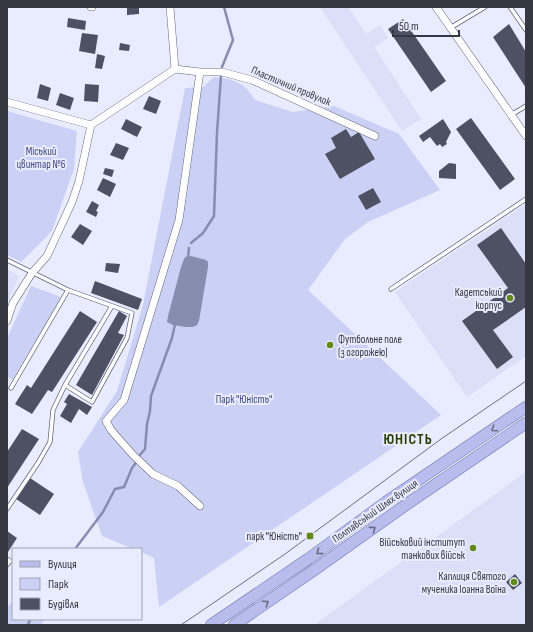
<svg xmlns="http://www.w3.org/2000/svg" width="533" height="632" font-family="'Sofia Sans Condensed',sans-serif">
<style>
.built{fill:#dbdff7}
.green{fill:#cbd0f5}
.water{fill:#878daf}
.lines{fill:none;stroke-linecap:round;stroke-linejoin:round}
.stream{stroke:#878daf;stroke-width:2.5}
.building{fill:#4e5164}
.service-casing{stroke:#63667b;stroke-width:5}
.minor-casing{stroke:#63667b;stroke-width:8}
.primary-casing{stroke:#6b72a9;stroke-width:12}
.service{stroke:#fff;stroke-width:3.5}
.minor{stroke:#fff;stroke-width:7}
.primary{stroke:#b8bded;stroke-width:11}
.tram{stroke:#6d6f7c;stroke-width:1}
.oneway{stroke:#6a6d86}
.poi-dot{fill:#628a17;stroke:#e9ecff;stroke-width:1.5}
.labels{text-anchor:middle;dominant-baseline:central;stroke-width:4;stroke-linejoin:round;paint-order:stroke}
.street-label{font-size:11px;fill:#363741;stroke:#e9ecff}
.park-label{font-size:11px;fill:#44497b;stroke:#e9ecff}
.poi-label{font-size:11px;fill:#363741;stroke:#e9ecff;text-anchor:end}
.district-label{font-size:15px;font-weight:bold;letter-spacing:1px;fill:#293d07;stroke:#e9ecff}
</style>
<rect width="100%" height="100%" fill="#e9ecff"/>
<path class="built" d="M320 7H348L366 34 380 25 388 38 374 47 421 119 402 131Z
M526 204V356L467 397 395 292Z
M7 269 19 276 7 304Z
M526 472V625H314Z"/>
<path class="green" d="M214 77C233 79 245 82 255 100L293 112 334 106 399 134 440 190 368 222 345 239 308 290 441 415 159 607 154 558 141 552V549H133L102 536 83 482 78 452 117 391 143 305 185 88 203 87Z
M7 111 77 131 74 169 52 231 21 262 7 255Z
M31 286 61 297 12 380 7 376V338Z
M13 600V619H45L41 625H7V608Z"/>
<path class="water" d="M191 256 206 260 208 262V267L199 321 197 325 193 327H186L173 325 167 322 168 316 181 267 184 259 185 257Z"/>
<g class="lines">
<path class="stream" d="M222 67 233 40 224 7
M191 243 203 233 214 216 217 133 221 75
M188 258 189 248
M75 549 103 512 115 489 124 487 132 468 135 464 139 456 145 449 147 424 150 411 151 396 172 338 175 324
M28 625 30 619"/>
</g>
<path class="building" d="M127 7H139V14L127 15Z
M68 18 86 21 85 30 67 27Z
M403 19 446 81 431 92 388 29Z
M509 24 526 52V88L493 37Z
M82 33 98 35 95 54 79 51Z
M120 43 130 45 129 51 119 50Z
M97 54 105 56 102 69 95 68Z
M40 84 51 88 48 101 37 98Z
M85 84 99 85 98 102 84 101Z
M60 93 74 98 70 110 56 105Z
M149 96 161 101 156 114 143 109Z
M471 118 515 179 500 190 456 129Z
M126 119 142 127 137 137 121 129Z
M443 119 451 132 446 142 447 144 442 147 440 144 437 146 430 137 423 142 419 136Z
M346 129 351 137 359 132 375 159 340 179 325 154 336 148 331 138Z
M116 143 129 148 123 160 110 155Z
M449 163 456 164V179L439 178V171Z
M105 168 114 170 112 177 103 174Z
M103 178 116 184 110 197 97 190Z
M373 188 381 202 366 210 358 196Z
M92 201 99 205 96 211 98 212 96 217 86 212Z
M80 224 92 231 83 245 71 237Z
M501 228 526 264V307L493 330 513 357 497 369 462 321 508 288 477 245Z
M106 263 120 264 118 273 105 271Z
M95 281 142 299 138 310 91 293Z
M80 311 97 322 52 392 48 390 32 414 15 404 27 385 31 388Z
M119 311 127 316 118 333 124 335 92 395 76 385Z
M69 394 92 407 87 415 79 409 71 423 60 416 67 404 64 402Z
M22 429 39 439 7 488V452Z
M30 478 54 494 40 515 16 499Z
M7 531 17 538 8 552 7 551Z
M515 574 522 583 513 590 506 582Z"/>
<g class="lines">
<g class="service-casing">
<path id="service" d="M510 7 526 30
M450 28 485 7
M511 115 526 106
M7 260 68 290 132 313 127 338 92 402 65 385
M391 289 526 199
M11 388 68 290
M7 509 38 463 50 442 53 410 65 385 112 306
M7 559 10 561 7 565"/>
</g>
<g class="minor-casing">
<path id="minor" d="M91 7H92
M170 7 175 69
M436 7 526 136
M7 102 91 125
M7 321 13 303 32 273 47 256 72 202 79 181 91 125 175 69 200 72H222L252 80 375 136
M200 506 178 486 153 474 133 455 111 430 106 421 124 400 179 220 200 72"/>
</g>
<g class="primary-casing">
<path id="primary" d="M211 625 308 559 386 502 526 407
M234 625 317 568 407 504 526 423"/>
</g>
<use href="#service" class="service"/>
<use href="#minor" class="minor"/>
<use href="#primary" class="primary"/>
<path class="tram" d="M181 625 285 554 441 439 526 381"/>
</g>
<defs><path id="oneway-chevron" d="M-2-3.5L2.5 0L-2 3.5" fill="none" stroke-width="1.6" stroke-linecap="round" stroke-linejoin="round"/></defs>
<g class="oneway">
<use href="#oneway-chevron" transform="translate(494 429) rotate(145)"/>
<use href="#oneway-chevron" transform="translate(373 529) rotate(-36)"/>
<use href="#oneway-chevron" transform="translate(319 552) rotate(144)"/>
<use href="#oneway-chevron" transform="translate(266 603) rotate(-34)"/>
</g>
<g class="poi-dot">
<circle cx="510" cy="298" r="4"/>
<circle cx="330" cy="345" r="4"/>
<rect x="306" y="532" width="8" height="8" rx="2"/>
<circle cx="473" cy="548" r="4"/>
<circle cx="514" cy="582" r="4"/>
</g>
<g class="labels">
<g class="street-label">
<text transform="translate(291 86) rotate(23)">Пластичний провулок</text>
<text transform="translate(375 511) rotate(-35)">Полтавський Шлях вулиця</text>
</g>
<g class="park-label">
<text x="41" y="151">Міський<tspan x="41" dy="13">цвинтар №6</tspan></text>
<text x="244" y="399">Парк "Юність"</text>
</g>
<g class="poi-label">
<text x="502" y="292">Кадетський<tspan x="502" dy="13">корпус</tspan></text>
<text x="338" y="339" text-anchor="start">Футбольне поле<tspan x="338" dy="13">(з огорожею)</tspan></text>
<text x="302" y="536">парк "Юність"</text>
<text x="465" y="542">Військовий інститут<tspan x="465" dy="13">танкових військ</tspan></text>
<text x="506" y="576">Каплиця Святого<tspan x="506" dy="13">мученика Іоанна Воїна</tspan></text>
</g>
<g class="district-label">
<text x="408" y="439">ЮНІСТЬ</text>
</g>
</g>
<rect width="533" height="632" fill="none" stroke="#363741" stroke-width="16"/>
<rect x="12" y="548" width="130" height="72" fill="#e9ecff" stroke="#a1a4b3"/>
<rect x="20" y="561" width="20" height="6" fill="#b8bded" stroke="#a1a4b3"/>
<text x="48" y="568" font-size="12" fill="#363741">Вулиця</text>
<rect x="20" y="578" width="20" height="12" fill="#cbd0f5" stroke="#a1a4b3"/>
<text x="48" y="588" font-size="12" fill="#363741">Парк</text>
<rect x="20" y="598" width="20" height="12" fill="#4e5164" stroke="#a1a4b3"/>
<text x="48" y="608" font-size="12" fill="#363741">Будівля</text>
<path d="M393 30v6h66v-6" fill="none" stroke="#363741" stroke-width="2"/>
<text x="399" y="30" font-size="12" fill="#363741" stroke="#e9ecff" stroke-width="3" paint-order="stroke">50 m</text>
</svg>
